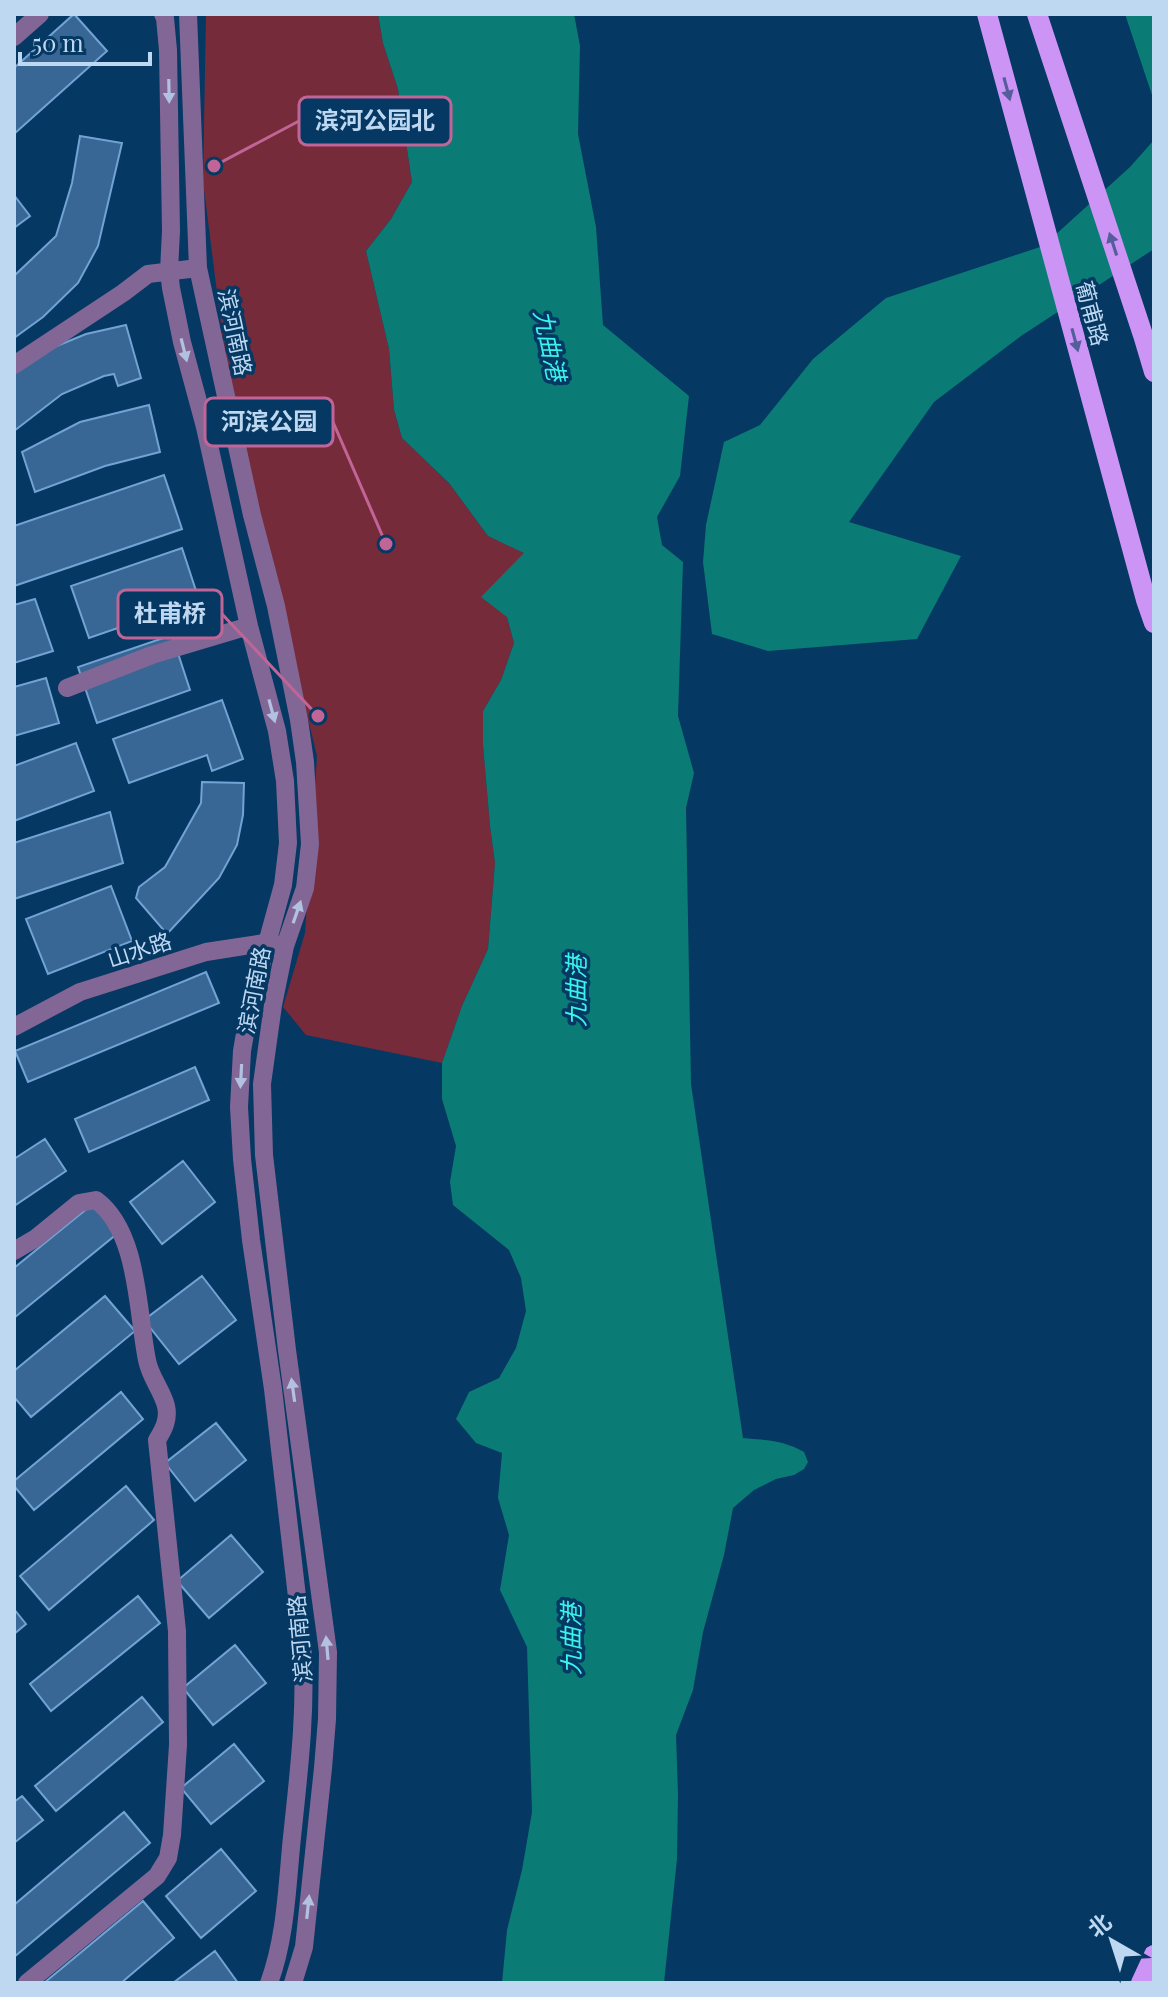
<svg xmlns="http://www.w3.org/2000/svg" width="1168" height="1997" font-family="'Playfair Display','Noto Sans SC',serif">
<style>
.green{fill:#762b3b}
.water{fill:#0b7b76}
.building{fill:#396795;stroke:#73a3d4;stroke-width:2}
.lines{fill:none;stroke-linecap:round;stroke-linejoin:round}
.minor{stroke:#826796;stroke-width:18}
.major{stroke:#cc95f5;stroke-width:20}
.oneway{fill:#555d9d}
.oneway2{fill:#b3c1e0}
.labels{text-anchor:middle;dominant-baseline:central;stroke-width:7;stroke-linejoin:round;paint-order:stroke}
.street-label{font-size:22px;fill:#bfd8f2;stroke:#053862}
.water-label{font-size:24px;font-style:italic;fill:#3af4eb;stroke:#053862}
.leader{fill:none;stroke:#c16597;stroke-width:3}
.callout-dot{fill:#c16597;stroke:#053862;stroke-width:3}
.callout{fill:#053862;stroke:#c16597;stroke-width:3}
.callout-label{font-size:24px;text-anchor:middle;font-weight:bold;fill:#bfd8f2}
</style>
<rect width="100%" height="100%" fill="#053862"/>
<path class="green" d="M206 14H378L383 43 398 89 412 182 391 219 366 251 389 349 394 410 402 438 449 483 488 536 525 553 507 617 514 643 501 680 483 711V745L490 826 495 863 488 949 462 1006 442 1063 306 1035 283 1007 305 933 317 756 230 396 203 181Z"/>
<path class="water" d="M378 14H574L580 46 578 134 596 227 603 325 689 396 680 476 657 517 662 545 683 562 678 716 694 773 686 808 691 1084 743 1438C765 1440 784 1440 804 1452L808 1462 804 1469 794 1475 776 1479 754 1490 733 1508 724 1555 703 1632 693 1690 676 1735 678 1794 677 1859 664 1983H502L507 1930 522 1870 532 1812 527 1647 500 1590 509 1535 498 1498 502 1453 476 1443 456 1419 469 1392 499 1378 516 1348 526 1311 521 1278 509 1250 453 1205 450 1182 456 1146 442 1099V1063L462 1006 488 949 495 863 490 826 483 745V711L501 680 514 643 507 617 481 597 524 553 488 536 449 483 402 438 394 410 389 349 366 251 391 219 412 182 398 89 383 43Z
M1125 14H1154V101Z
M1154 140V249L1021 336 934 402 849 522 961 556 917 639 768 651 712 634 703 562 706 525 724 442 760 425 813 359 886 298 1043 246 1130 167Z"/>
<path class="building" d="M74 14 107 51 14 134V68Z
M80 136 122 143 98 246 78 283 43 317 14 338V276L56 236 72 183Z
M14 195 30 216 14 228Z
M126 325 141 378 118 386 114 374 104 376 62 394 14 431V371L47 350 86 334Z
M149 405 160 452 105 466 35 492 22 452 80 422Z
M164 475 182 529 14 586V526Z
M182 548 199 600 89 638 71 586Z
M35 599 53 651 14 663V605Z
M172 635 190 690 97 723 78 667Z
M46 678 59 723 14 736V687Z
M222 700 243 759 212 771 207 755 129 783 113 739Z
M76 743 94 791 14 821V766Z
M202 782 244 783 243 815 237 845 219 878 167 934 136 898 139 887 165 867 201 803Z
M110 812 123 863 14 899V843Z
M111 886 132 941 48 974 26 919Z
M206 972 219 1003 28 1082 15 1051Z
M195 1067 209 1100 89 1152 75 1119Z
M45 1139 66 1171 14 1206V1159Z
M183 1161 215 1202 162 1244 130 1202Z
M94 1203 118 1233 14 1318V1268Z
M202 1276 236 1320 179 1364 144 1320Z
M105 1296 135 1331 31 1417 14 1397V1371Z
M121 1392 143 1419 34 1510 14 1486V1481Z
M216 1423 246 1460 195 1501 165 1463Z
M126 1486 154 1520 49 1610 20 1576Z
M231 1535 263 1572 209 1618 177 1581Z
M138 1596 160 1623 51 1711 30 1684Z
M14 1609 26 1624 14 1634Z
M235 1645 266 1683 213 1725 183 1688Z
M142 1697 163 1722 56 1811 35 1786Z
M234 1744 264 1781 211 1824 181 1788Z
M22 1796 43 1820 14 1843V1802Z
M124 1812 150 1843 14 1957V1905Z
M221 1849 256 1891 201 1938 166 1896Z
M143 1901 174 1938 121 1983H44Z
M215 1951 238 1983H173Z"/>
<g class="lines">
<path class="minor" d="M163 14 165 18 168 50 171 231 169 271 171 288 182 342 205 427 249 626 277 731 285 781 288 843 283 885 250 1005 242 1051 239 1107 242 1159 251 1240 273 1389 302 1640C307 1706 299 1771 292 1837 287 1886 286 1937 269 1983
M188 14 198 268 252 515 276 606 299 720 305 762 310 844 305 888 285 946 273 1005 262 1084 264 1155 287 1350 328 1652 327 1719 323 1768 304 1947 293 1983
M14 37 40 14
M14 365 123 293 148 274 198 268
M67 688 152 655 249 626
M14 1027 80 992 206 952 264 943 276 944
M14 1251 36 1238 79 1203 96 1200C139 1232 137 1311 147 1360 150 1377 162 1390 166 1406 169 1419 164 1429 157 1440L177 1631 178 1745 172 1835 168 1858 157 1876 27 1983"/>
<path class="major" d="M987 14 1146 600 1154 623
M1037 14 1143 335 1154 372
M1141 1983 1154 1955"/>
</g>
<defs><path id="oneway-solid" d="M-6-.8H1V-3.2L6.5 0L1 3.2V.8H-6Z" transform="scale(2)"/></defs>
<g class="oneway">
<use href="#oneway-solid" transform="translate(1007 89) rotate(75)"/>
<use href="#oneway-solid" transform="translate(1113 244) rotate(-108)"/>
<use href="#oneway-solid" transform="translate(1075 340) rotate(75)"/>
</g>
<g class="oneway2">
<use href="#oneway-solid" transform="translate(169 91) rotate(89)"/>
<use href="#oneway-solid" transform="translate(184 350) rotate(76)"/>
<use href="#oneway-solid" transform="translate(272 711) rotate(75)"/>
<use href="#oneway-solid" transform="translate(297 912) rotate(-71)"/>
<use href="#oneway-solid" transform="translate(241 1076) rotate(93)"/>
<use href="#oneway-solid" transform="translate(293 1390) rotate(-98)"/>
<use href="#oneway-solid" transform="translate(327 1648) rotate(-95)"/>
<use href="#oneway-solid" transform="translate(308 1907) rotate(-84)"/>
</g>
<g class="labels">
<g class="street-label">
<text transform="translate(1093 313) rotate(75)">葡甫路</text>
<text transform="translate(236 332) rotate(78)">滨河南路</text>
<text transform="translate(139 949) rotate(-18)">山水路</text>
<text transform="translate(253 990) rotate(-79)">滨河南路</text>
<text transform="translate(299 1639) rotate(-95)">滨河南路</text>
</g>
<g class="water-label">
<text transform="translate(551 345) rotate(78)">九曲港</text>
<text transform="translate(575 991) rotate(-90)">九曲港</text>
<text transform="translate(570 1639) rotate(-90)">九曲港</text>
</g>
</g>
<path class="leader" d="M214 166L299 121M386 544L333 422M318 716L222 614"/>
<g class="callout-dot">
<circle cx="214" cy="166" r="8"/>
<circle cx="386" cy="544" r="8"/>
<circle cx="318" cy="716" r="8"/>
</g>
<g class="callout">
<rect x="299" y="97" width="152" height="48" rx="8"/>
<rect x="205" y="398" width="128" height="48" rx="8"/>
<rect x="118" y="590" width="104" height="48" rx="8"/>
</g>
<g class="callout-label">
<text x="375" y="129">滨河公园北</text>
<text x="269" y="430">河滨公园</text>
<text x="170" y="622">杜甫桥</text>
</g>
<rect width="1168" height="1997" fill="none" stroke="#bfd8f2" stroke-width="32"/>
<g transform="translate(1112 1941) rotate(321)" stroke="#053862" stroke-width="6" paint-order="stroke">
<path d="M0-6L14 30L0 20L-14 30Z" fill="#bfd8f2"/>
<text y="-12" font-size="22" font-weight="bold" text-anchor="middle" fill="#bfd8f2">北</text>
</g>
<path d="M20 52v12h130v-12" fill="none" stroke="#bfd8f2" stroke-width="4"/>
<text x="32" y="52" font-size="24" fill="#bfd8f2" stroke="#053862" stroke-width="6" paint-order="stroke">50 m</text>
</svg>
